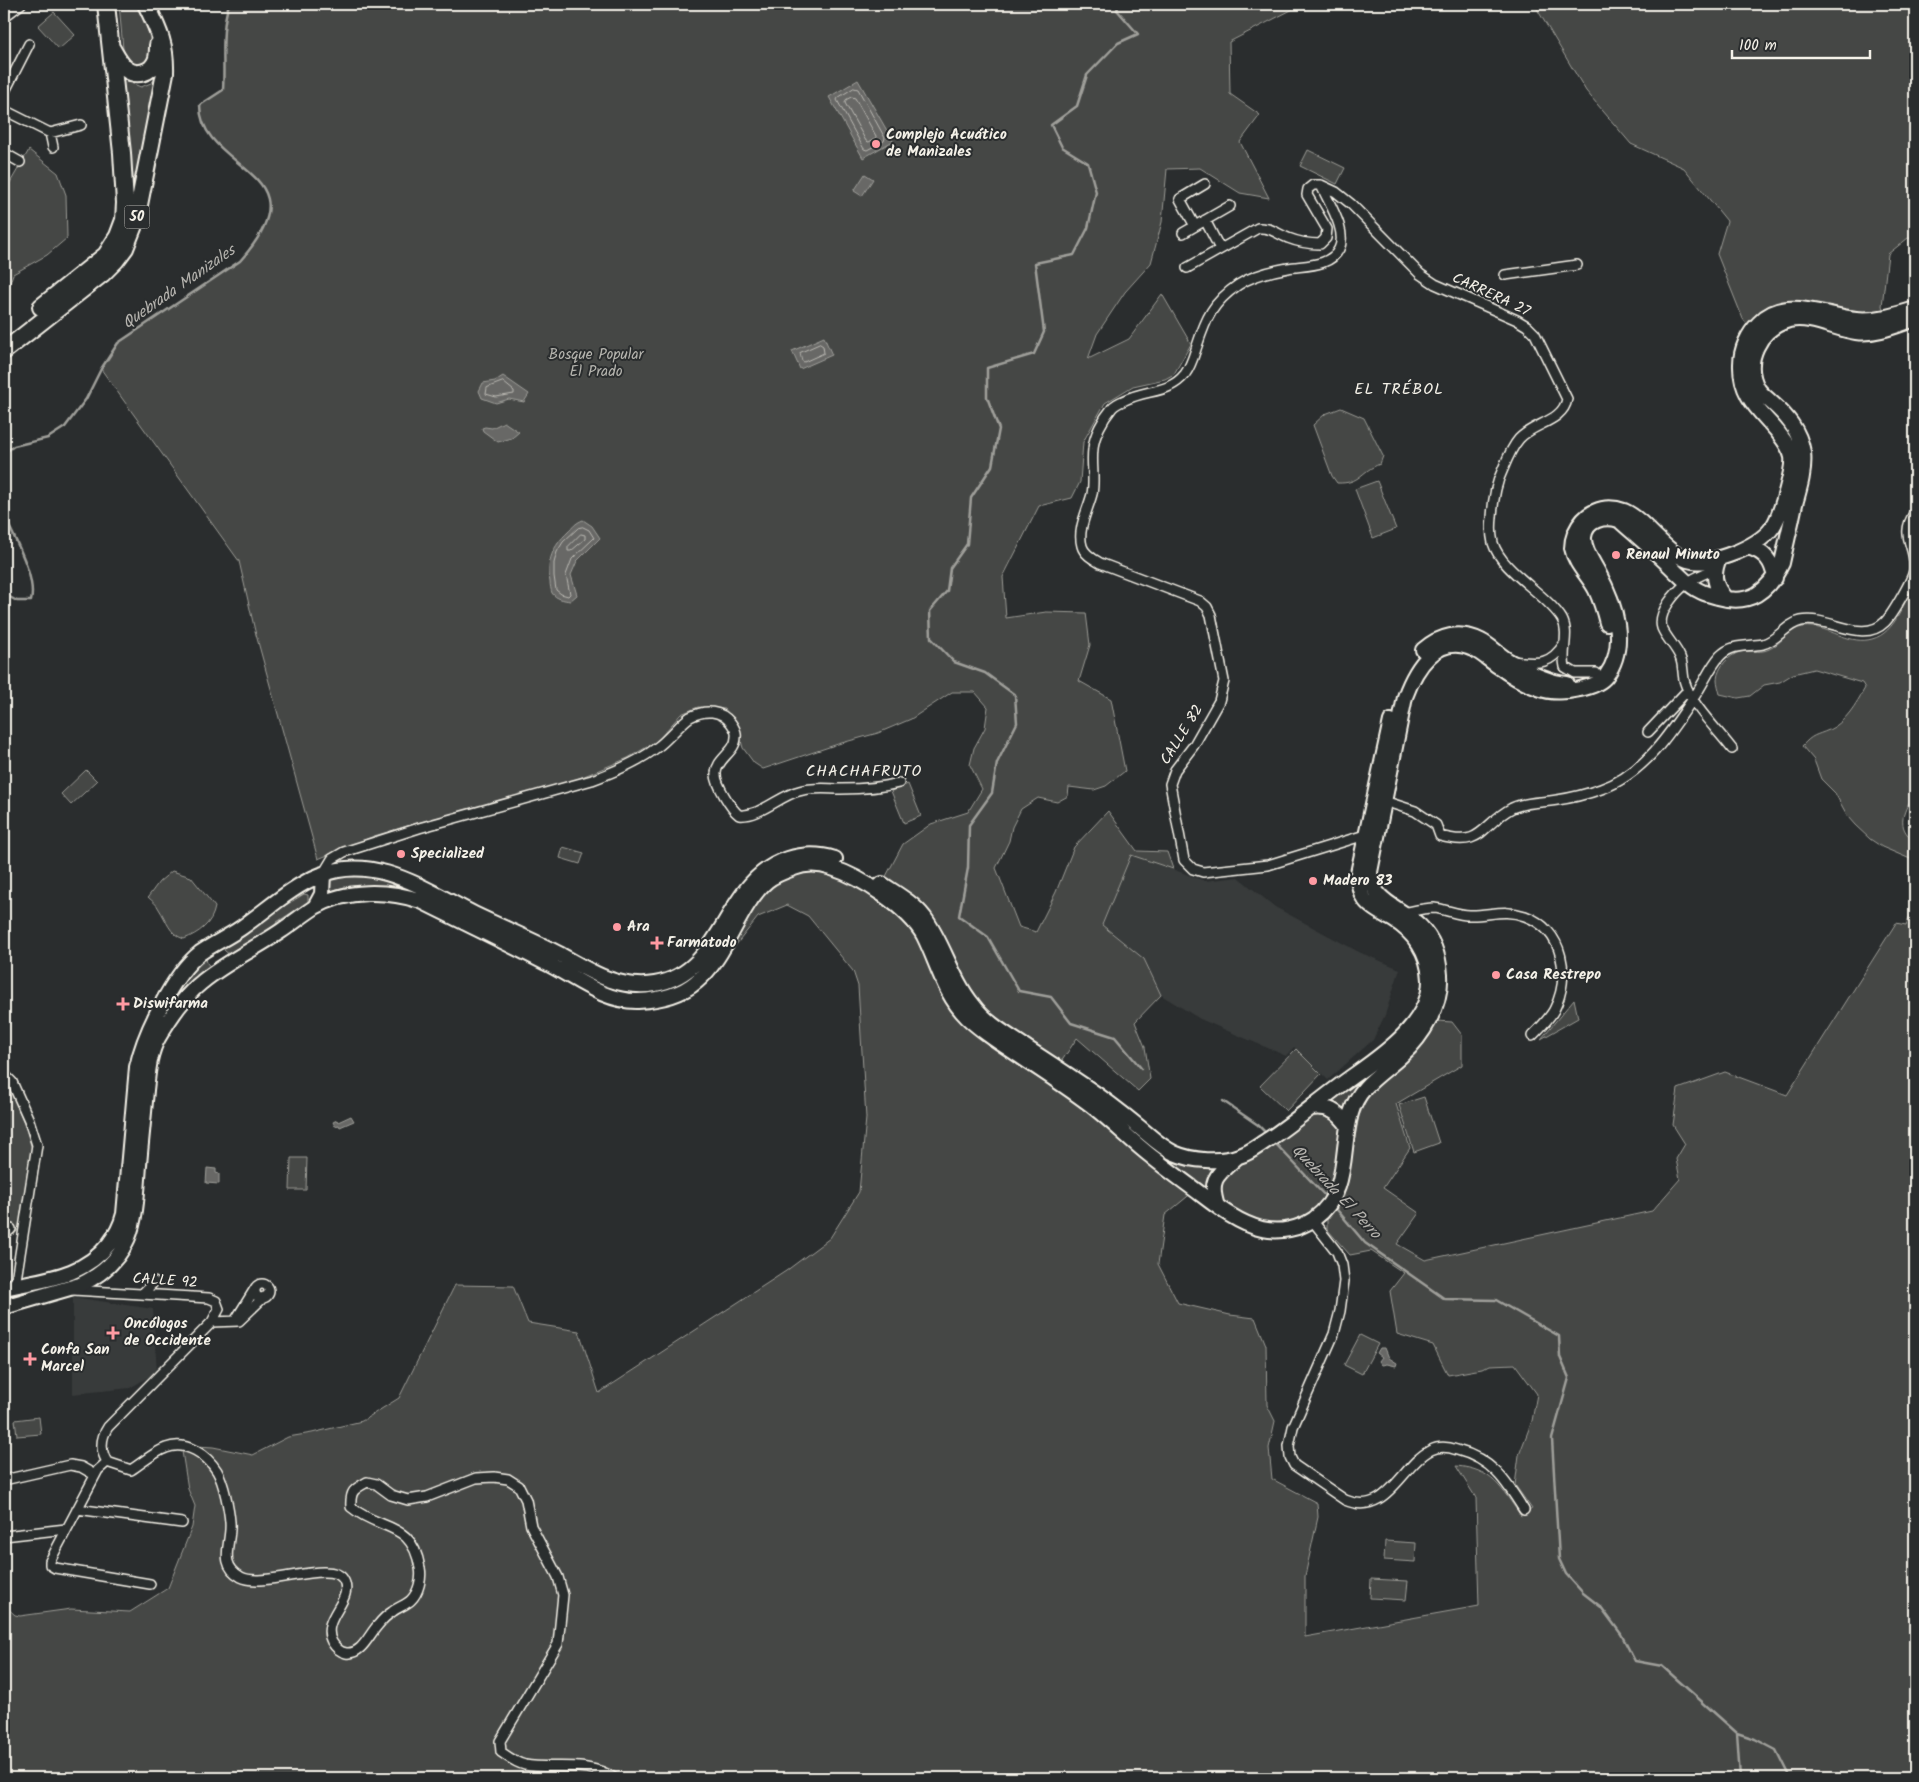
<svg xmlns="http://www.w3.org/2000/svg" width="1919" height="1782" font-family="Kalam,sans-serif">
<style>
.built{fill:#373a3a}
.green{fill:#444645;stroke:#9c9c96}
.water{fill:#676866;stroke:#9f9f9a}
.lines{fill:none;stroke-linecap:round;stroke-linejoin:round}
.shore{stroke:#bcbab4;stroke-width:1}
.stream{stroke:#9f9f9a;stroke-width:2.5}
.street-casing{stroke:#f4f1e8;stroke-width:12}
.primary-casing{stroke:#f4f1e8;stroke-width:18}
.highway-casing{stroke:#f4f1e8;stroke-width:20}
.street{stroke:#2a2d2e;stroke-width:9}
.primary{stroke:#2a2d2e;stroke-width:14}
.highway{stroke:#2a2d2e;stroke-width:16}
.poi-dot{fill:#ff9aa2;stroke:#2a2d2e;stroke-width:2}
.labels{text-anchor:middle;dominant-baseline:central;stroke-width:4;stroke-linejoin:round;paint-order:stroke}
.shield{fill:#2a2d2e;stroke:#b7b6b0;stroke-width:1}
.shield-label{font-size:14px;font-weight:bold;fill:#f4f1e8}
.poi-label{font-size:15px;font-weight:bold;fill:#f4f1e8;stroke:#2a2d2e;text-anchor:start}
.street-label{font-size:15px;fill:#f4f1e8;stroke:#2a2d2e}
.park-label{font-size:15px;fill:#b6b5af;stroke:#2a2d2e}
.water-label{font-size:16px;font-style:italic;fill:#b5b3ae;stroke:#2a2d2e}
.neighbourhood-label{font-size:16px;letter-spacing:1px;fill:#f4f1e8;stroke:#2a2d2e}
</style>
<rect width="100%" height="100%" fill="#2a2d2e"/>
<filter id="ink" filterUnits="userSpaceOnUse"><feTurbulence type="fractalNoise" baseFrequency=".02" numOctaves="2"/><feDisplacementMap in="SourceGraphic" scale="10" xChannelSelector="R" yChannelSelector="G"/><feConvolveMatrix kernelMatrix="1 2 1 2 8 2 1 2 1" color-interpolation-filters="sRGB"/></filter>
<g filter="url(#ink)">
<path class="built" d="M1131 854 1205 881 1238 877 1275 907 1359 952 1400 969 1385 1015 1373 1040 1328 1080 1294 1047 1286 1056 1200 1019 1161 995 1144 959 1102 925Z
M73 1297 153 1309 157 1372 130 1388 73 1394Z"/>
<path class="green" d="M119 4H135C146 22 157 44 145 63L135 65 126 56 123 49Z
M229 4H1303L1229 42 1230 94 1260 115 1240 142 1269 198 1240 193 1200 168 1167 169 1162 222 1151 263 1125 292 1097 334 1088 359 1129 339 1162 294 1191 344 1174 374 1165 379 1133 386 1105 403 1083 442 1080 482 1072 498 1039 506 1003 577 1006 618 1046 612 1086 613 1090 645 1079 681 1111 699 1125 771 1106 786 1094 790 1069 787 1068 796 1057 802 1038 798 1021 809 1012 827 1009 841 996 868 1019 927 1036 932 1056 892 1074 847 1108 811 1137 851 1167 852 1173 869 1131 855 1102 925 1144 959 1161 995 1135 1022 1145 1047 1150 1079 1138 1091 1077 1038 1057 1068 974 1007 882 884 903 844 931 824 968 812 982 789 970 765 974 748 985 728 988 707 975 692H952L911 719 878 733 838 744 763 769 754 763 743 748 737 725 725 709 698 707 681 714 657 741 628 758 572 781 505 802 428 820 374 836 318 859 255 631 239 561 101 369 118 343 240 261C323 168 200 173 200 105L223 90C225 61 220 31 229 4Z
M1534 4H1915V239L1908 238 1888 254 1882 306 1887 317 1752 331 1743 319 1717 254 1727 221 1684 168 1631 144 1586 91Z
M54 12 75 35 59 49 38 26Z
M119 71 128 82 141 87 151 83 158 77 131 219Z
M29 150 58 173 66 195 67 238 47 255 13 274 4 300V193Z
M1308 150 1345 168 1337 184 1300 166Z
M1341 408 1364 418 1383 456 1380 464C1360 471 1361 484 1337 483L1332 476 1313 425 1325 414Z
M1377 481 1396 529 1373 538 1355 489Z
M1915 580V793C1904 810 1894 827 1915 841V861L1882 847 1870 839 1855 825 1848 817 1835 793 1821 779 1814 760 1802 746C1813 734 1815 736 1829 730 1846 722 1856 704 1865 688L1862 683 1814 669 1793 674 1780 682 1764 685 1750 696 1738 698 1720 694C1719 690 1717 683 1717 679 1718 667 1729 655 1740 652 1749 650 1759 653 1767 650 1785 643 1788 624 1813 627 1832 629 1851 645 1872 639 1896 633 1905 600 1915 580Z
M86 770 97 781 71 805 61 794Z
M908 784 921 816 904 823 891 791Z
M563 847 584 853 580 864 560 858Z
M822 865 903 910 984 1031 1017 1065 1046 1083 1085 1100 1193 1192 1165 1215 1158 1264 1178 1303 1230 1315 1255 1318 1266 1345 1267 1405 1275 1421 1269 1448 1272 1479 1317 1503 1318 1517 1305 1576V1637L1479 1606 1476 1498 1456 1466C1493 1469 1501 1488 1521 1516L1532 1509 1515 1485 1519 1455 1532 1421 1537 1394 1515 1364 1490 1365 1482 1369 1448 1375 1433 1345 1397 1334 1390 1291 1404 1273 1371 1251 1350 1255 1327 1229V1219L1344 1196 1359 1116 1370 1091 1413 1056 1437 1021 1452 1022 1462 1035V1065L1396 1104 1410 1148 1383 1188 1419 1213 1397 1244 1425 1260 1652 1211 1680 1179 1676 1159 1685 1144 1673 1125 1678 1089 1725 1072 1787 1095 1896 923 1906 925 1915 903V1778H4V1605L15 1615 20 1616 71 1609 130 1612 168 1588 192 1527 195 1506 188 1489 181 1445 213 1447 253 1455 288 1437 312 1433 362 1421 399 1398 455 1285 513 1286 528 1323 579 1331 599 1393 786 1271 830 1238 859 1192 866 1118 858 986 853 971 808 916 787 905 758 917 732 950 741 917 768 880Z
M172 871 191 877 215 907C212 924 199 933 184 939 169 934 167 921 159 909 157 904 152 901 148 897L159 882Z
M370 875 392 881 422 900C388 889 359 877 324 894L325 877Z
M304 894 308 895V902L277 922 271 932 232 957 224 950 225 948 243 935 245 930Z
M206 958 207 963 213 970 198 978 181 990 164 1016 160 1014 194 966Z
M1574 999 1578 1018 1541 1039Z
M1296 1049 1321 1074 1286 1111 1260 1086Z
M1363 1075 1352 1095 1345 1115 1323 1103Z
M4 1081 12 1094 24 1123 32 1149 22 1224 14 1235 12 1226H7L10 1214 8 1199 4 1196Z
M1424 1097 1439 1143 1414 1152 1399 1105Z
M1098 1102 1140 1135 1222 1164 1208 1193 1167 1163Z
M1319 1111 1334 1114 1343 1126C1341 1138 1338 1178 1334 1187 1331 1192 1325 1197 1322 1202 1291 1239 1250 1227 1218 1199V1182L1226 1172 1278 1141Z
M291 1158H307L306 1190H290Z
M1360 1335 1378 1344 1362 1374 1344 1365Z
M39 1417 41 1434 17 1436 15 1420Z
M1385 1541 1416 1543 1415 1562 1384 1560Z
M1371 1579 1408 1581 1406 1600 1370 1598Z"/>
<path class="water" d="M858 80 893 141 863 158 829 97Z
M865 174 873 179 862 196 854 191Z
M824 337 832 355 800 369 792 351Z
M503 376 529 394 524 402 509 399 496 403 482 398 479 391 483 383 495 381Z
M504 422 519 432 512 438 498 442 483 431 482 428 485 427 492 428Z
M583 520 592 526 600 538 577 561 571 575 577 595 570 601C564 600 556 599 552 593 551 590 550 585 550 582 546 561 553 546 568 532 573 527 575 523 583 520Z
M351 1116 354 1121 340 1127 339 1125 335 1126 333 1122 337 1120 338 1122Z
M207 1168 216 1169V1173L219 1174V1184L206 1183Z
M1380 1348H1385L1389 1358 1397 1363 1396 1366 1387 1364 1382 1365 1379 1361 1382 1357 1377 1353Z"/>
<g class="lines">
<path class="shore" d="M854 88 858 89 885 138 884 141 867 150 864 149 837 100 838 98Z
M852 97 855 98 876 136V138L869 142 866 141 845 103 846 100Z
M820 344 823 346 824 353 804 362 802 361 800 353Z
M503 382 514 391V394L496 397 486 394 487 388Z
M583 527 589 530 594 538 572 559 566 575 570 594 568 596 561 594 556 590 554 576V563L557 552 563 542 578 528Z
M581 534 585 535V539L571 551H568V547Z"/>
<path class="stream" d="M1119 4 1117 10 1138 34 1118 43 1087 75 1077 106 1051 125 1062 147 1088 163 1096 192 1088 228 1074 255 1035 263 1044 332 1034 354 987 368V397L999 429 992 466 971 498 967 544 950 568 947 591 930 611 931 638 954 662 985 673 1015 695 1017 723 997 763 992 793 969 825 968 868 959 916 988 937 1019 991 1051 997 1071 1023 1115 1037 1141 1068
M4 453 14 446 48 438 65 427 86 399 101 369 118 343 240 261C323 168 200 173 200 105L223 90C225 62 220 31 229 4
M4 515C14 538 37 577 31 601H17L4 594
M4 711C9 722 7 740 4 751
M1223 1101 1258 1125 1268 1135
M1273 1141 1328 1199
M1333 1205 1365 1243 1445 1299 1496 1300 1559 1336 1560 1357 1569 1378 1552 1439 1559 1559 1566 1574 1583 1593 1601 1607 1621 1634 1635 1661 1662 1666 1737 1733 1755 1739 1776 1750 1790 1778
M1737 1733 1740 1778"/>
<g class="street-casing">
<path id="street" d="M4 17 21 4
M4 93 29 44
M4 110 50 133 81 125
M50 133 53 147
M4 153 20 162
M1321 185C1328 202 1348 231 1339 249 1330 267 1305 265 1288 268 1271 271 1253 275 1238 285 1213 302 1206 318 1197 346 1194 355 1191 366 1185 374 1169 394 1147 389 1125 400 1120 402 1115 404 1112 408 1103 419 1094 435 1093 449 1091 464 1095 479 1092 494 1088 510 1077 529 1082 546 1084 554 1093 559 1100 563L1200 601 1207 607 1211 615 1224 681 1219 701 1194 745 1175 770 1170 784 1184 860 1193 869 1203 872 1268 865 1365 835
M1205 220 1220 249
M1195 226 1180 199 1205 184
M1183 233 1230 206
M1187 268 1258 228C1271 227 1277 234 1288 238 1298 242 1310 244 1320 244L1326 238 1327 229 1307 195 1308 189 1313 185H1321L1336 192 1351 204 1420 274 1435 284 1517 320 1527 326 1535 334 1567 399C1563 422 1533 423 1519 439 1512 447 1507 459 1503 469 1496 483 1493 502 1492 517 1491 526 1491 535 1493 543 1502 572 1546 593 1562 619 1570 634 1561 651 1565 667L1575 673H1596
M1505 275 1577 265
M1715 569C1706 573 1695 577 1687 583 1676 592 1657 612 1662 628 1666 638 1676 647 1680 657 1684 666 1682 675 1685 683 1692 706 1718 730 1732 749
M1512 661C1536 663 1549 667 1564 644
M1648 732 1688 690
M1384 801 1415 811 1436 825 1440 836C1484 848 1480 825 1512 808 1527 801 1541 803 1557 800 1571 798 1587 794 1601 789 1645 774 1673 729 1698 691 1705 680 1711 666 1720 656 1733 643 1747 647 1763 644 1778 640 1786 624 1801 621 1828 615 1862 645 1885 622 1892 615 1913 579 1914 570 1917 546 1898 537 1915 512
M323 874 332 859 344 852 419 828 592 780C614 772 642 760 660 745 669 738 683 721 690 717 705 709 721 710 731 723 734 727 737 732 736 737 736 752 717 758 716 773 715 783 731 809 739 815 760 817 779 796 799 791 813 787 827 789 841 789 860 789 880 788 899 783
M1403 913C1413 911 1424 908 1434 908 1446 909 1459 916 1472 915 1491 915 1505 909 1525 916 1564 930 1571 976 1554 1010 1549 1019 1540 1028 1532 1036
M4 1074 12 1082 29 1120 37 1145 15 1286
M1312 1220 1337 1252 1342 1265 1344 1281 1340 1311 1334 1334 1293 1427 1289 1446 1290 1457 1294 1465 1345 1500C1387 1518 1401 1465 1431 1450 1439 1446 1449 1447 1457 1450 1492 1459 1506 1481 1524 1510
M4 1235 11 1229
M255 1291a7 7 0 1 1 14 0a7 7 0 1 1-14 0Z
M73 1290 209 1298 216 1301 219 1309 212 1322 108 1427C100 1439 100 1450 107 1462L131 1470C142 1463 154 1452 166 1448 186 1440 207 1455 217 1471 224 1483 229 1509 230 1522 232 1543 217 1564 241 1577 264 1589 331 1559 343 1579 356 1600 319 1618 332 1642 335 1647 340 1652 346 1653 362 1655 369 1634 378 1625 382 1620 387 1615 392 1612 398 1607 406 1605 411 1600 419 1592 422 1578 420 1568 412 1520 381 1532 351 1507 350 1491 354 1489 367 1482L376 1484 391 1495 408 1500 427 1497 476 1478 494 1477 508 1479 519 1486 526 1500 531 1526 558 1577 563 1595 558 1644 500 1741 501 1752C508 1757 516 1763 525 1765 553 1770 589 1760 614 1778
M143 1293 154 1282
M235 1321 256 1287
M212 1322 239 1321 264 1297
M107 1462 98 1470 50 1561V1565L55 1568 150 1584
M4 1480 70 1465 81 1467 95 1475
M77 1509 182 1523
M4 1536 66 1529"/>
</g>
<g class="primary-casing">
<path id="primary" d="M1748 547C1765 552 1772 561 1775 578
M1719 558C1712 575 1714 586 1726 599
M1607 623C1604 611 1601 601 1596 590 1589 576 1575 564 1572 548 1572 543 1573 538 1575 533 1584 513 1603 503 1624 511 1633 515 1641 522 1648 529 1682 563 1690 570 1737 552 1751 546 1768 537 1775 523 1781 512 1794 469 1792 457 1790 447 1783 439 1777 431 1758 409 1740 395 1741 364 1741 349 1748 334 1759 323 1785 295 1824 316 1856 319 1876 321 1896 315 1915 309
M1423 650C1439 636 1460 630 1481 641 1491 646 1499 655 1509 661 1527 672 1546 682 1567 684
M882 884C897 894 913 903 924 917 944 944 951 978 973 1005 987 1024 1008 1035 1027 1048 1047 1061 1067 1074 1086 1087 1104 1099 1122 1113 1139 1127 1150 1136 1161 1147 1174 1153 1192 1161 1220 1163 1239 1156 1250 1153 1259 1145 1269 1139 1297 1120 1322 1098 1350 1078 1381 1056 1430 1024 1430 980 1429 953 1414 932 1392 919 1381 913 1368 907 1362 895 1359 888 1358 880 1358 873L1391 721
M315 907 322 894 323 874
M1311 1108C1328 1106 1338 1111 1348 1126
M1217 1206C1208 1179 1218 1174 1237 1157
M4 1288C43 1279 82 1278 109 1244 117 1234 121 1226 124 1214L137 1067C144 1034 173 974 200 953 213 944 228 937 241 928 267 910 292 886 321 875 375 853 427 891 474 914 503 928 533 940 561 955 591 972 619 990 655 984 726 972 722 880 788 859 804 854 819 854 835 859
M4 1307 80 1285C136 1258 135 1219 139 1165 141 1140 144 1115 146 1090 148 1073 149 1054 158 1038 169 1019 184 996 202 982 225 963 256 948 281 931 293 923 304 914 315 907 347 889 387 890 421 901 463 922 505 942 546 963 575 977 604 1002 638 1001 658 1000 681 995 696 982 728 956 737 907 767 881 774 875 785 871 794 868 806 863 820 864 832 868 861 877 909 908 924 936 938 964 944 994 967 1017 980 1030 996 1040 1011 1050 1036 1067 1063 1084 1087 1102 1110 1119 1130 1140 1152 1157 1168 1170 1185 1182 1202 1195 1219 1208 1240 1224 1262 1229 1280 1233 1299 1229 1314 1219 1351 1192 1340 1150 1351 1113 1359 1085 1382 1074 1401 1056 1423 1036 1442 1005 1440 975 1439 957 1433 939 1420 926 1400 906 1372 903 1370 872L1405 697C1415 669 1437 632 1473 649 1482 653 1490 661 1498 666 1510 675 1524 683 1538 688 1551 693 1567 692 1580 689 1589 687 1600 684 1606 676 1629 645 1615 603 1598 572 1593 562 1583 549 1584 537 1586 519 1605 516 1619 520 1638 537 1658 554 1676 572 1684 579 1690 587 1700 591 1705 594 1712 595 1718 597 1750 606 1768 592 1782 563 1786 544 1791 524 1795 504 1800 487 1805 470 1803 452 1799 430 1787 416 1771 402 1767 398 1761 394 1758 389 1742 361 1760 328 1789 320 1810 315 1835 329 1856 332 1875 335 1897 325 1915 319"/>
</g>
<g class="highway-casing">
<path id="highway" d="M112 49C116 56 120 64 126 69 136 77 151 73 156 61 158 57 158 51 158 45
M41 307 106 255 118 236 124 220 125 203 122 153 106 4
M4 351 102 274 116 260 125 248 136 220 165 73C166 44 158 29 146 4"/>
</g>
<use href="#street" class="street"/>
<use href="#primary" class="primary"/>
<use href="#highway" class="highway"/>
</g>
</g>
<g class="poi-dot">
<circle cx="876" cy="144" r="5"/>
<circle cx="1616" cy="555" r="5"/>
<circle cx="401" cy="854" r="5"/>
<circle cx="1313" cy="881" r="5"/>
<circle cx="617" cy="927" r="5"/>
<path d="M654.5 935.5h5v5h5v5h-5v5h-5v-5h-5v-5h5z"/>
<circle cx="1496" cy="975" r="5"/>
<path d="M120.5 996.5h5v5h5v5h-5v5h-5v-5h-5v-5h5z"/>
<path d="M110.5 1325.5h5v5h5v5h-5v5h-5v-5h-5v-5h5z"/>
<path d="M27.5 1351.5h5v5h5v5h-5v5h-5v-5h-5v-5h5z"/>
</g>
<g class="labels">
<rect class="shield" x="124.5" y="205.5" width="25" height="23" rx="4"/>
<g class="shield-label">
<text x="137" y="217">50</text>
</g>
<g class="poi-label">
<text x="886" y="135">Complejo Acuático<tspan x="886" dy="17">de Manizales</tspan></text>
<text x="1626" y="555">Renaul Minuto</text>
<text x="411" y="854">Specialized</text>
<text x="1323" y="881">Madero 83</text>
<text x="627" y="927">Ara</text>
<text x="667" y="943">Farmatodo</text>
<text x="1506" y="975">Casa Restrepo</text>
<text x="133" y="1004">Diswifarma</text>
<text x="124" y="1324">Oncólogos<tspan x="124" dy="17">de Occidente</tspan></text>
<text x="41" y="1350">Confa San<tspan x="41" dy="17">Marcel</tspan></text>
</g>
<g class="street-label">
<text transform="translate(1491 295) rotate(25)">CARRERA 27</text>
<text transform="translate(1182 735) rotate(-58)">CALLE 82</text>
<text transform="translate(165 1281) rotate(4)">CALLE 92</text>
</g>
<g class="park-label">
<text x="596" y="355">Bosque Popular<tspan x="596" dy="17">El Prado</tspan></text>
</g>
<g class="water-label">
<text transform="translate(179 287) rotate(-35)">Quebrada Manizales</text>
<text transform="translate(1336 1192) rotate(47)">Quebrada El Perro</text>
</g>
<g class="neighbourhood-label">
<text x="1399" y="389">EL TRÉBOL</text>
<text x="864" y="771">CHACHAFRUTO</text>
</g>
</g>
<rect width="1919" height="1782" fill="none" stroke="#2a2d2e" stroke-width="20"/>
<rect x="10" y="10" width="1899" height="1762" fill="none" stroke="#f4f1e8" stroke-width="2" filter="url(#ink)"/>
<path d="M1732 50v8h138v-8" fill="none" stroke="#f4f1e8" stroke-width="2.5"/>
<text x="1739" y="50" font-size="15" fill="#f4f1e8" stroke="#2a2d2e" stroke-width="4" paint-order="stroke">100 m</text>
</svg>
